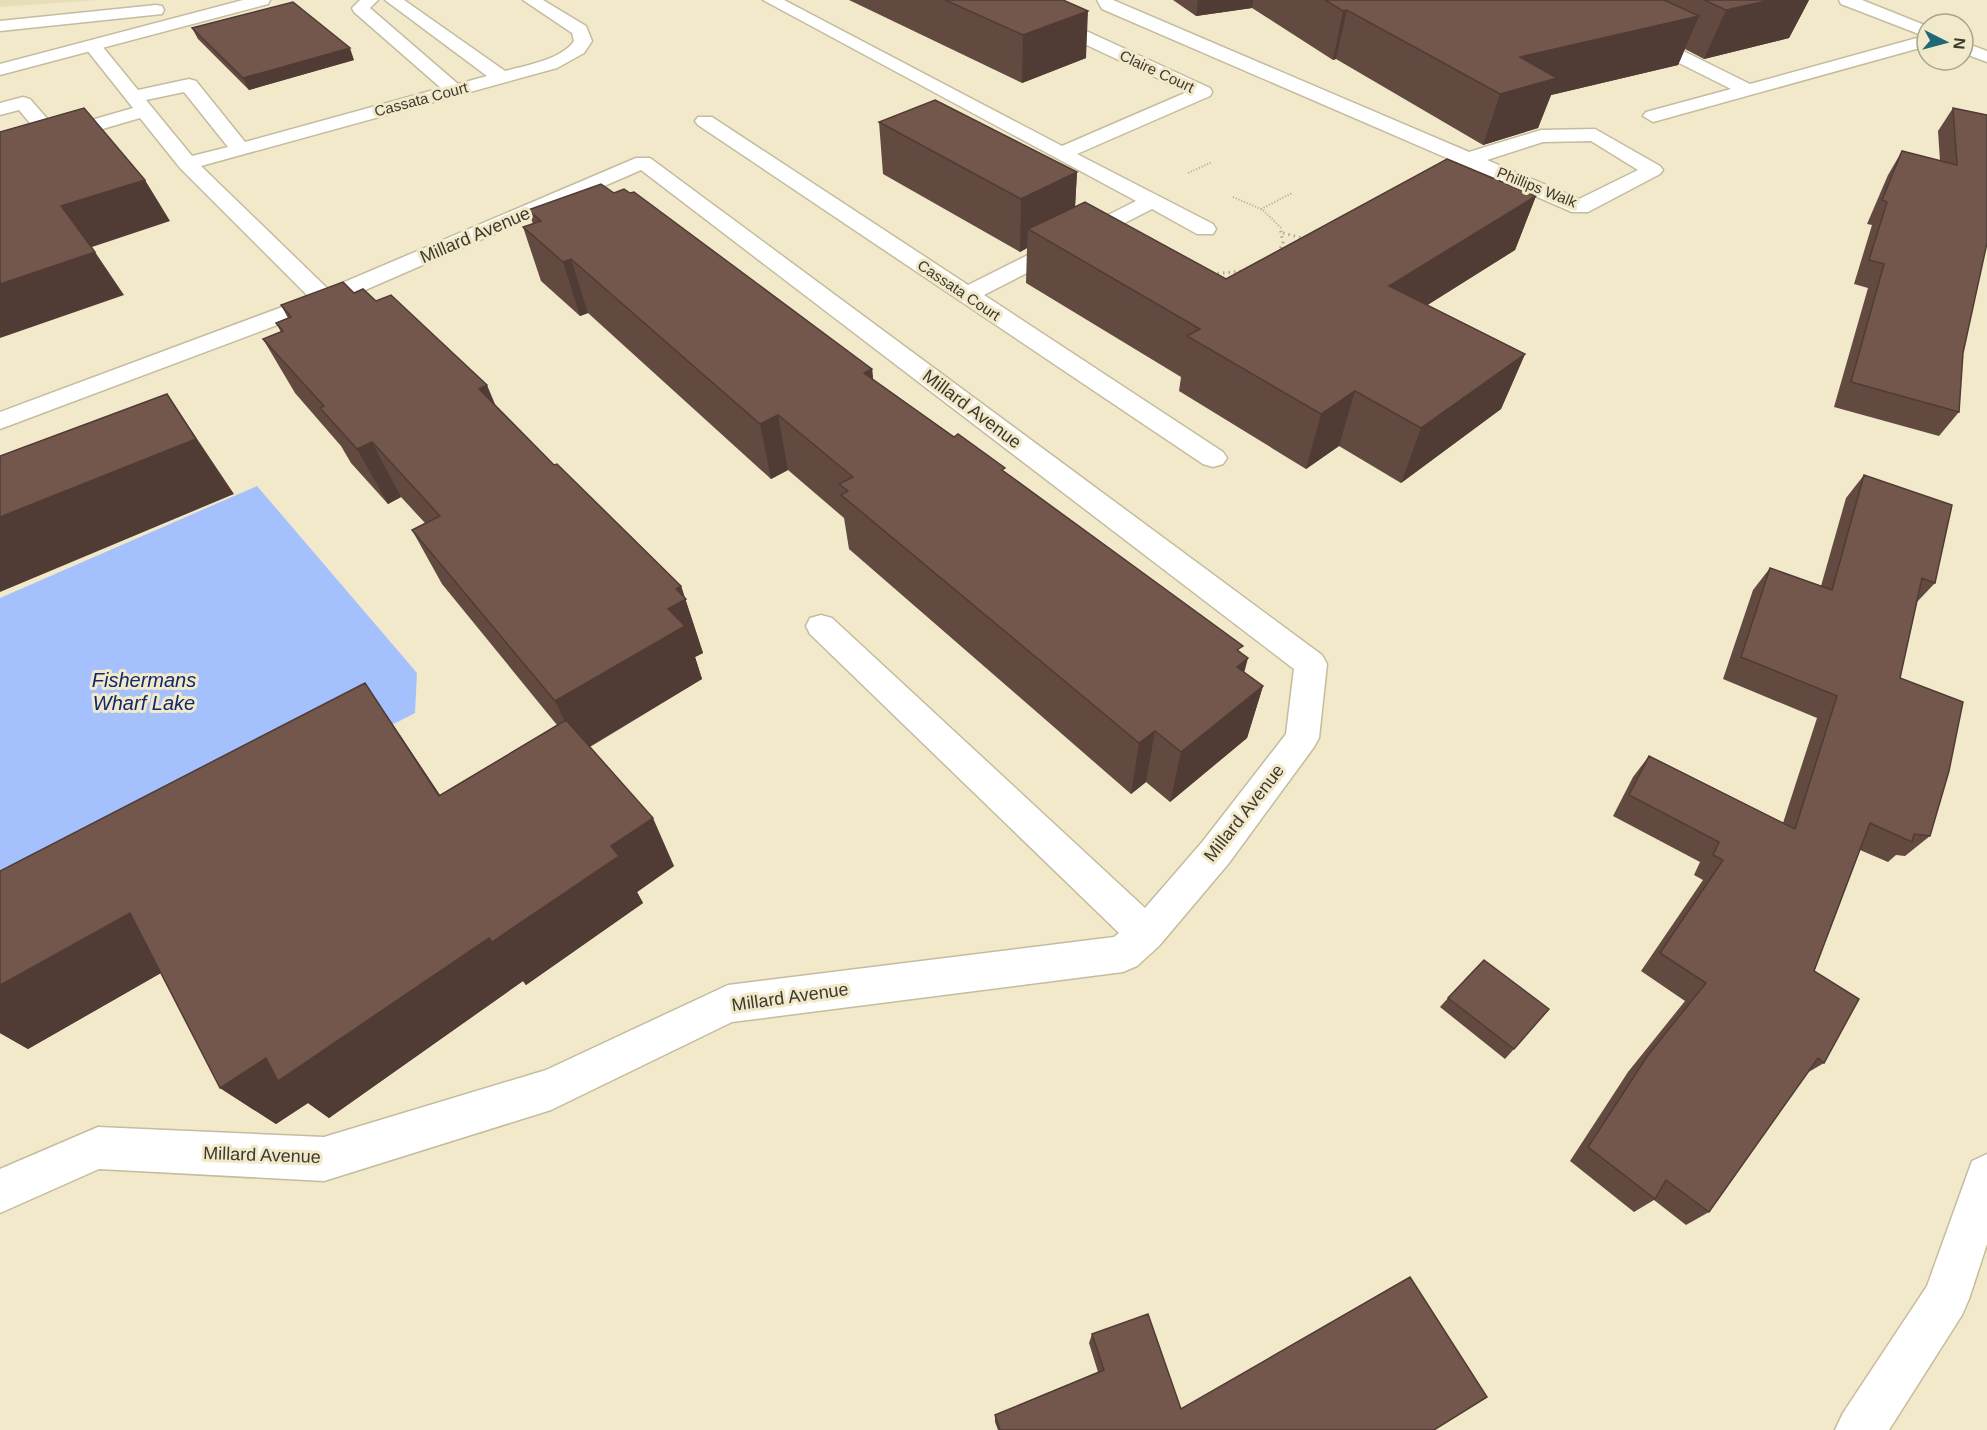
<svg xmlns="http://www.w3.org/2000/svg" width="1987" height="1430" font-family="Arial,sans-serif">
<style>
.built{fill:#e7ddb6}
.water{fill:#a4c1fe}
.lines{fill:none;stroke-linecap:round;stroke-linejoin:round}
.minor-casing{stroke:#c4bc9e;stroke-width:3}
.major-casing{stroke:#c4bc9e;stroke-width:3}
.path-far1{stroke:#aea890;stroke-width:2;stroke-dasharray:1 2;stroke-linecap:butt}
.path{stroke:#aea890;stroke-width:3;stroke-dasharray:1.5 4;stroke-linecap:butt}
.minor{fill:#fff;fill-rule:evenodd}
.major{fill:#fff;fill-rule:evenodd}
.wall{fill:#634a41}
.shaded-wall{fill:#503c35}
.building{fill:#73564c;stroke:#503c35;stroke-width:1.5}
.labels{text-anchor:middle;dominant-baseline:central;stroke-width:6;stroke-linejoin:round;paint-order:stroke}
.far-street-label{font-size:15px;fill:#3d3a2d;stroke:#f1e9ca}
.street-label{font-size:18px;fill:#3d3a2d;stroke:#f1e9ca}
.water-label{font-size:20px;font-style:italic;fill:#11296e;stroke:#f1e9ca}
</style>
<rect width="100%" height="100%" fill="#f1e9ca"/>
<path class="built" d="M0 0H98L0 7Z"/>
<path class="water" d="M257 486 417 673 415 713 0 926V598Z"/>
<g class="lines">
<g class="minor-casing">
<path id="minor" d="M360 0H378L370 8 458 84 487 76 385 0H404L505 71C524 66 563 59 574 41L572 33 523 0H543L586 26 592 41 584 53 557 68 201 166 328 289 636 158H650L1322 655 1327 664 1319 738 1314 747 1229 863 1159 946 1137 966 1123 972 732 1022 551 1110 324 1181 99 1169 0 1213V1169L98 1127 324 1137 546 1070 728 985 1114 937 1119 933 810 634 806 626 810 618 821 615 832 618 1145 908 1203 841 1286 734 1294 669 641 170 333 304 0 429V412L309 297 180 168 140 118 0 159V147L40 135 19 110 0 115V103L23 97 30 99 57 130 133 108 83 45 92 40 98 41 138 90 189 79 196 81 245 142 441 88 354 12 352 8ZM184 92 228 147 192 156 146 100Z
M763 0H784L1062 146 1187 92 999 4 997 0H1019L1210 88 1212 92 1210 96 1077 154 1213 224 1216 229 1213 234H1197L1152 209 984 295 1223 452 1227 458 1223 464 1213 467 1203 464 698 125 695 121 698 117H712L968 285 1136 201Z
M1097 0H1113L1469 152 1541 130 1595 129 1660 166 1663 170 1660 174 1588 212H1572L1102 9ZM1591 141 1638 170 1579 199 1487 160 1543 142Z
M1839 0H1862L1927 26V46L1653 122 1643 116 1646 112 1731 89 1639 43 1636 39 1639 35H1651L1750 84 1924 36 1841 4Z
M1963 42 1987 51V62L1963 53Z
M1987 1154V1244L1969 1299 1962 1315 1889 1430H1835L1843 1413 1927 1286 1972 1161Z"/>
</g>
<g class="major-casing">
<path id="major" d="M243 0H270L268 4 0 75V64Z
M156 5 162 6 164 10 162 14 0 31V21Z"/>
</g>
<path class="path-far1" d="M1188 173 1212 162
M1233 197 1263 210 1281 228
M1261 209 1292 193"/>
<path class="path" d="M1283 233 1306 239
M1278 253 1283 243 1280 227
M1212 274 1243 271"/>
<use href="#minor" class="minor"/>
<use href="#major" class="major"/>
</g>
<path class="wall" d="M849 0H1063L1086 58 1022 83Z
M1173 0H1809L1789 38 1704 59 1685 49 1678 65 1551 95 1538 128 1483 145 1336 59 1333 60 1252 8 1196 16Z
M192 28 354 60 249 90 198 39Z
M1953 108 1987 115 1963 353 1959 412 1939 436 1834 407 1868 288 1854 284 1872 225 1867 224 1888 175 1902 151 1940 161 1938 131Z
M879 122 1077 172 1075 207 1226 279 1536 196 1515 250 1427 305 1525 354 1501 409 1401 483 1339 446 1306 469 1179 391 1181 377 1026 283 1027 248 1020 252 883 174Z
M614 193 872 369 873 380 1005 472 1241 652 1244 672 1263 686 1247 738 1170 802 1146 782 1131 794 849 549 844 518 788 470 771 479 588 313 580 316 541 281 523 227 533 224 528 210Z
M354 293 376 301 496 406 554 465 681 586 703 653 695 657 702 679 590 747 674 866 637 892 643 903 526 985 523 981 329 1118 308 1103 276 1124 220 1088 161 973 28 1049 0 1033 400 735 440 795 557 725 442 584 412 530 425 523 401 497 388 504 351 463 341 446 295 393 263 339 281 332 276 323 288 318 281 305Z
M1864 475 1935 583 1917 602 1900 678 1930 836 1905 856 1896 855 1888 862 1860 850 1814 971 1824 1063 1807 1073 1709 1212 1686 1225 1654 1200 1634 1212 1570 1161 1628 1072 1685 1001 1641 971 1703 880 1694 875 1700 862 1613 816 1633 777 1649 756 1783 823 1817 718 1723 679 1753 590 1770 568 1821 586 1846 498Z
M1448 998 1514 1049 1505 1059 1440 1007Z
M1092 1334 1181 1409 1434 1430H998L995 1422V1415L1098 1372 1089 1343Z"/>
<path class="shaded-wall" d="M1198 0H1253L1252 8 1196 16Z
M1771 0H1809L1789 38 1704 59 1726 10Z
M1347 10 1336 59 1333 60 1343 11Z
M1088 11 1086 58 1022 83 1023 35Z
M1699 16 1678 65 1551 95 1538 128 1483 145 1500 94 1520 57Z
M350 48 354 60 249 90 243 78Z
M1077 172 1074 225 1028 229 1027 248 1020 252 1021 199Z
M145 180 170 221 89 248 61 206Z
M1536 196 1515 250 1372 340 1389 286Z
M95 252 124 295 0 338V284Z
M571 259 588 313 580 316 563 262Z
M1525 354 1501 409 1401 483 1421 428Z
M872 369 878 424 864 373Z
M487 385 510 440 479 389Z
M1355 391 1339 446 1306 469 1321 414Z
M167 394 234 494 0 592V517Z
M778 415 788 470 771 479 760 424Z
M372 442 401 497 388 504 357 449Z
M681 586 703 653 695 657 702 679 580 752 555 701 668 609 676 589Z
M1248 658 1235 708 1263 686 1247 738 1170 802 1181 752 1237 667Z
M365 683 400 735 473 845 439 796Z
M1155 731 1146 782 1131 794 1139 743Z
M653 818 674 866 637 892 643 903 526 985 523 981 329 1118 308 1103 276 1124 220 1088 266 1058 611 846Z
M130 913 187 958 28 1049 0 1033V985Z"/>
<path class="building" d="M945 0H1063L1088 11 1023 35Z
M1325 0H1664L1699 16 1520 57 1557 78 1500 94 1347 10 1343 11Z
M1704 0H1771L1726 10Z
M293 2 350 48 243 78 192 28Z
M935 100 1077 172 1021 199 879 122Z
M84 108 145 180 61 206 95 252 0 284V132Z
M1953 108 1987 115V243L1963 353 1959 412 1851 382 1884 264 1869 260 1887 202 1882 200 1902 151 1957 165Z
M1447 159 1536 196 1389 286 1525 354 1421 428 1355 391 1321 414 1187 336 1200 329 1028 229 1085 202 1226 279Z
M601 184 614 193 624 189 630 193 634 192 872 369 864 373 954 437 958 434 1005 468 1002 470 1243 646 1237 650 1248 658 1237 667 1263 686 1181 752 1155 731 1139 743 841 495 848 491 839 484 853 477 778 415 760 424 571 259 563 262 523 227 541 221 528 210Z
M343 282 354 293 363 289 376 301 391 295 487 385 479 389 554 465 557 464 681 586 676 589 686 599 668 609 685 626 555 701 412 530 440 516 372 442 357 449 320 408 324 406 263 339 283 331 276 323 291 317 281 305Z
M167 394 196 439 0 517V456Z
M1864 475 1952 505 1935 583 1922 578 1900 678 1963 702 1949 771 1930 836 1914 834 1912 842 1870 823 1814 971 1859 999 1824 1063 1818 1058 1709 1212 1666 1180 1655 1199 1588 1147 1648 1055 1706 983 1660 953 1723 860 1713 855 1719 842 1629 795 1649 756 1795 829 1837 696 1741 657 1770 568 1832 590Z
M365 683 439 796 566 720 653 818 611 846 619 856 492 942 489 938 278 1081 266 1058 220 1088 130 913 0 985V871Z
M1484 960 1549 1009 1514 1049 1448 998Z
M1410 1277 1487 1397 1434 1430H1000L995 1415 1104 1370 1092 1334 1148 1314 1181 1409Z"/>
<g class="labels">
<g class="far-street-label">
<text transform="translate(1157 71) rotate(25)">Claire Court</text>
<text transform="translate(421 99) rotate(-15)">Cassata Court</text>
<text transform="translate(1537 187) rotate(22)">Phillips Walk</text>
<text transform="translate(959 290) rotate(34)">Cassata Court</text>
</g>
<g class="street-label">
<text transform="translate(475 235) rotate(-23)">Millard Avenue</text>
<text transform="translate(972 409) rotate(37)">Millard Avenue</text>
<text transform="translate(1244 813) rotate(-52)">Millard Avenue</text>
<text transform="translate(790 997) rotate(-8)">Millard Avenue</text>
<text transform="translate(262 1155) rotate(2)">Millard Avenue</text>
</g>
<g class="water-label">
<text x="144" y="680">Fishermans<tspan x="144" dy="23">Wharf Lake</tspan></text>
</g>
</g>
<g transform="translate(1945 42) rotate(96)"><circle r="28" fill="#f1e9ca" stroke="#a9a38b" stroke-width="1.5"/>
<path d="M0-4.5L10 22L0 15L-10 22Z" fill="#206875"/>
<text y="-9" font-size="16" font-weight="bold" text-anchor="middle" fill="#3d3a2d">N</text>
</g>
</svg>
